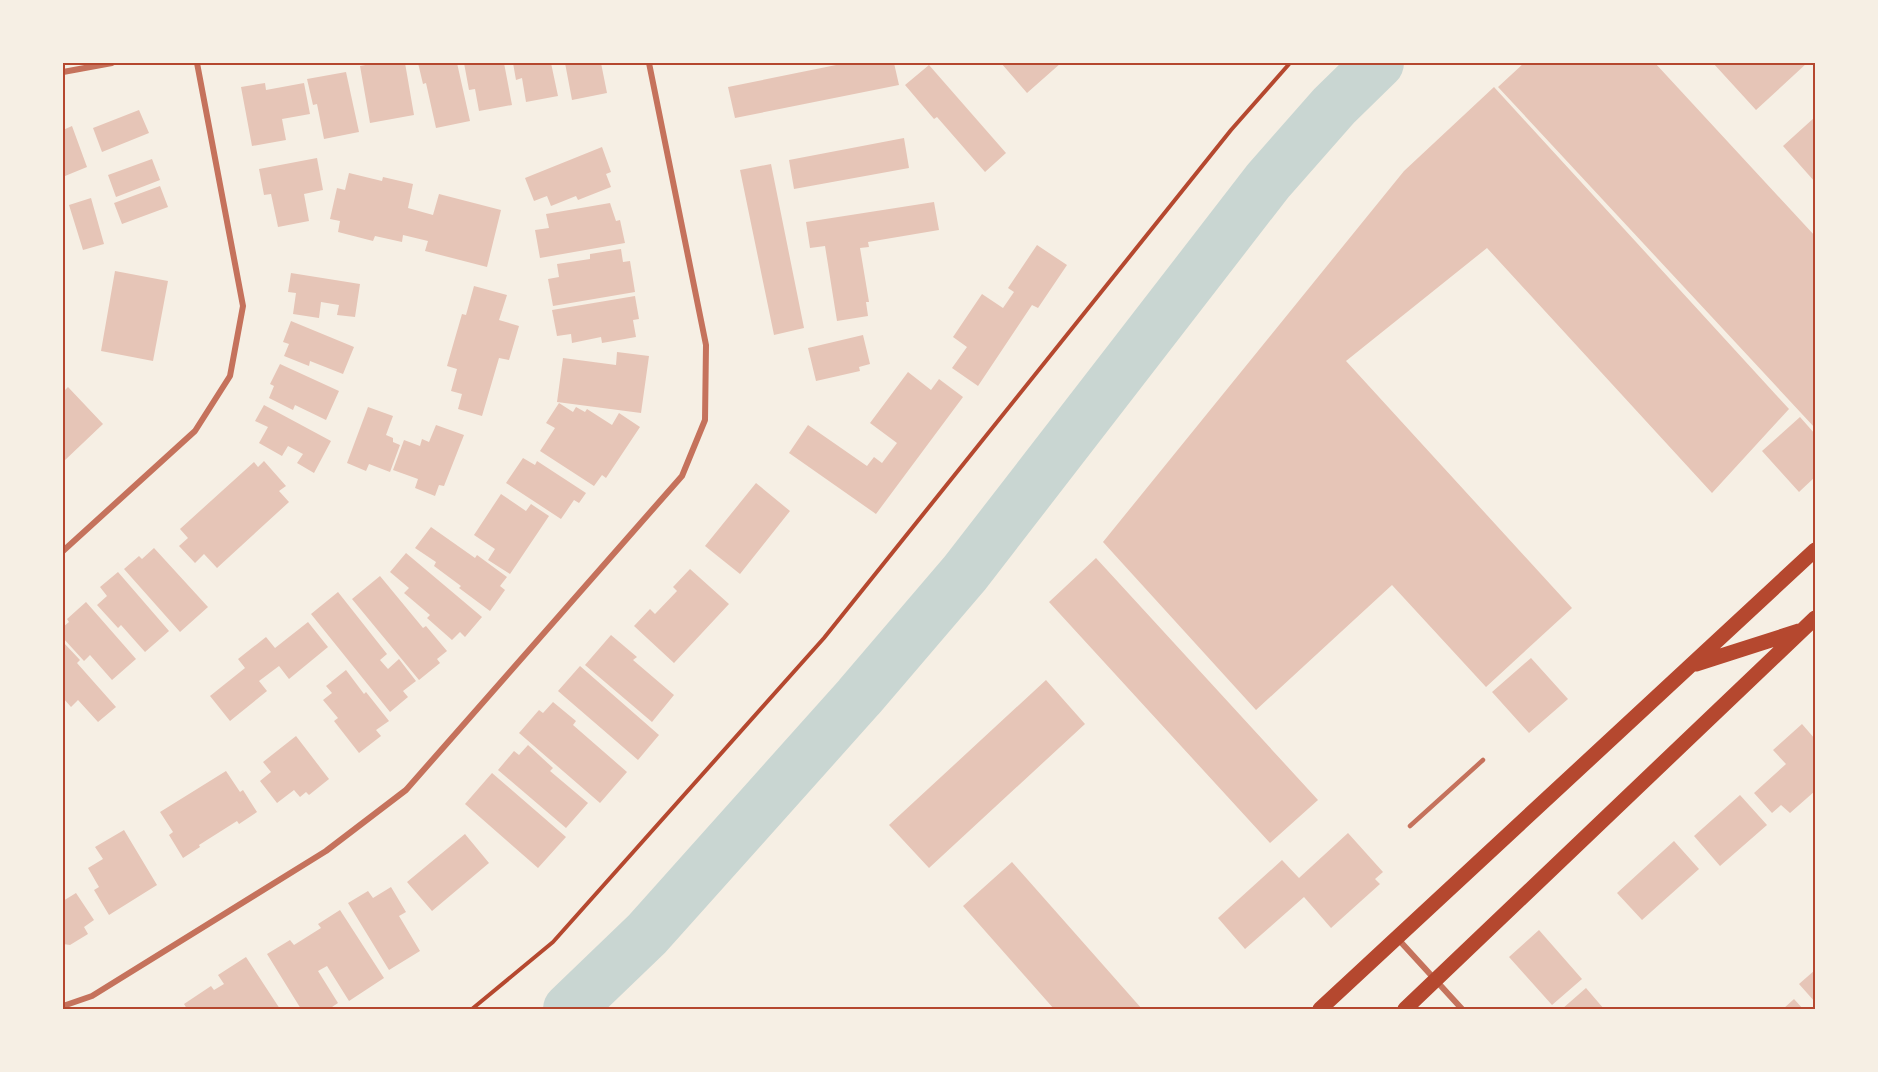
<svg xmlns="http://www.w3.org/2000/svg" width="1878" height="1072" font-family="'Nunito Sans',sans-serif">
<style>
.lines{fill:none;stroke-linecap:round;stroke-linejoin:round}
.river{stroke:#c9d6d2;stroke-width:52}
.building{fill:#e6c5b7}
.path{stroke:#b5482f;stroke-width:4}
.service{stroke:#c5725c;stroke-width:4.5}
.minor{stroke:#c5725c;stroke-width:6}
.primary{stroke:#b5482f;stroke-width:15}
.neatline{fill:none;stroke:#b5482f;stroke-width:2}
</style>
<rect width="100%" height="100%" fill="#f6efe4"/>
<g class="lines">
<path class="river" d="M569 1009 647 934 859 697 965 573 1268 181 1334 106 1378 63"/>
</g>
<path class="building" d="M376 63H405L414 115 370 123 360 66Z
M418 63H457L470 121 436 128 426 83 423 84Z
M464 63H504L512 105 479 111 475 89 469 90Z
M513 63H551L558 96 526 102 522 78 516 80Z
M565 63H601L607 93 572 100Z
M846 63H894L899 85 735 118 728 87Z
M1001 63H1061L1027 93Z
M1524 63H1655L1815 236V428L1498 87Z
M1713 63H1807L1756 110Z
M929 65 1006 153 985 172 937 117 934 119 905 85Z
M346 72 359 132 324 139 317 104 313 105 307 79Z
M265 83 266 90 304 83 310 114 282 119 286 140 252 146 241 87Z
M1494 87 1789 409 1712 493 1487 248 1346 361 1572 608 1486 687 1392 585 1256 710 1103 542 1404 171Z
M139 110 149 133 102 152 93 128Z
M1815 117V182L1783 146Z
M72 126 87 167 65 176 63 130Z
M904 138 909 168 794 189 789 160Z
M602 147 611 172 606 174 611 187 578 200 576 196 551 206 547 196 534 201 525 178Z
M317 158 323 190 304 194 309 221 278 227 271 194 264 195 259 169Z
M152 159 160 180 116 197 108 175Z
M771 164 804 328 774 335 740 170Z
M349 173 382 181 383 177 413 184 408 208 433 215 439 194 501 210 487 267 425 251 428 241 403 235 402 242 375 236 373 241 338 232 340 221 330 219 337 188 345 190Z
M160 186 168 207 122 224 114 203Z
M91 198 104 244 83 250 69 205Z
M934 202 939 230 868 242 869 247 860 248 869 302H866L868 316 837 321 825 246 810 248 806 222Z
M610 203 616 221 620 220 625 243 540 258 535 230 549 228 546 214Z
M1037 245 1067 265 1038 308 1032 305 978 386 952 368 967 347 953 337 982 294 1003 308 1014 292 1008 288Z
M621 249 623 262 630 261 635 292 553 306 548 279 559 277 557 264 590 259V254Z
M115 271 168 281 153 361 101 351Z
M291 273 360 284 355 317 337 315 339 305 321 302 319 318 293 314 296 293 288 292Z
M474 286 507 295 499 320 519 326 509 360 499 358 482 416 458 409 462 394 451 391 457 369 447 366 462 314 466 315Z
M635 296 639 319 633 320 636 337 602 343 601 337 572 343 571 334 557 336 552 310Z
M291 321 354 347 343 374 310 361 309 366 284 356 289 344 283 342Z
M863 335 870 364 859 367 860 371 816 381 808 348Z
M617 352 649 356 641 413 557 402 563 358 616 365Z
M280 364 339 391 326 420 295 405 293 410 269 398 274 386 270 384Z
M908 372 931 390 939 379 963 397 876 514 789 453 808 425 867 466 874 457 882 463 897 443 870 423Z
M68 387 103 424 63 462V392Z
M559 403 573 412 576 407 585 412 587 409 612 425 619 413 640 427 606 478 602 475 594 486 540 451 555 428 546 423Z
M264 405 331 441 314 473 297 463 303 454 288 446 282 456 259 443 268 427 255 421Z
M368 407 393 416 386 435 393 438V442L400 445 390 472 369 464 366 471 347 463Z
M1800 417 1815 434V477L1799 492 1762 451Z
M436 425 464 435 444 486 439 485 435 496 415 488 418 479 393 470 404 440 420 446 422 439 429 442Z
M523 458 535 465 537 461 586 493 579 503 574 500 561 519 506 483Z
M264 461 286 486 279 491 289 502 217 568 204 554 195 563 179 546 188 538 180 529 254 462 258 467Z
M756 483 790 511 740 574 705 546Z
M501 494 526 511 531 504 549 516 510 574 488 560 495 549 474 535Z
M431 527 475 558 477 555 507 577 500 586 505 590 490 611 459 588 461 586 434 566 436 562 415 548Z
M154 548 208 607 180 632 124 569 139 556 142 559Z
M406 553 482 617 465 637 460 632 452 640 427 618 430 615 404 593 409 588 390 572Z
M1096 558 1318 800 1270 843 1049 602Z
M690 569 729 604 674 663 634 626 650 609 655 614 677 591 673 587Z
M118 572 169 631 145 652 121 625 118 628 97 605 107 596 100 587Z
M380 576 423 628 426 626 447 651 437 659 440 663 419 680 352 599Z
M338 592 387 654 380 660 388 669 399 659 416 681 403 691 408 697 390 712 311 614Z
M86 602 136 659 112 680 90 655 84 661 63 638V627L69 622 67 619Z
M308 622 328 647 289 679 279 666 259 681 267 691 230 721 210 696 245 668 238 659 266 637 275 648Z
M611 635 637 657 633 660 674 695 652 722 585 665Z
M63 642 80 660 77 663 116 707 98 722 78 700 71 707 63 698Z
M1531 658 1568 699 1529 733 1492 692Z
M580 666 659 735 638 760 558 691Z
M346 670 364 694 366 692 389 721 376 730 381 736 359 753 334 721 338 718 323 700 332 693 326 686Z
M1046 680 1085 724 929 868 889 825Z
M553 702 576 721 573 725 627 772 600 803 519 733 539 710 543 713Z
M1802 724 1815 739V791L1790 813 1781 805 1772 813 1754 793 1786 764 1773 750Z
M296 736 329 779 309 795 306 792 300 797 294 790 277 803 260 781 271 772 263 762Z
M528 745 553 768 550 771 588 803 566 828 498 770 514 751 519 755Z
M226 771 240 792 243 790 257 812 239 824 237 821 199 845 200 847 183 858 169 835 173 832 160 812Z
M492 773 566 837 538 868 465 804Z
M1740 795 1767 825 1720 866 1694 836Z
M124 830 157 885 109 915 94 890 99 887 88 868 103 859 95 847Z
M1348 833 1383 872 1375 879 1380 884 1331 928 1304 897 1245 949 1218 918 1282 860 1299 878Z
M465 834 489 863 432 911 407 882Z
M1674 841 1699 869 1642 920 1617 893Z
M1012 862 1142 1009H1054L963 906Z
M391 887 406 912 399 916 420 951 389 970 348 903 368 891 373 898Z
M76 893 94 920 84 927 88 934 70 945 63 944V901Z
M340 910 384 978 349 1001 327 966 318 971 338 1003 329 1009H301L267 954 290 940 294 945 321 928 318 924Z
M1539 930 1582 979 1552 1005 1509 957Z
M246 957 280 1009H187L184 1004 211 986 214 990 224 984 218 975Z
M1815 970V1002L1799 984Z
M1586 988 1604 1009H1562Z
M1794 999 1803 1009H1783Z"/>
<g class="lines">
<path class="path" d="M472 1009 553 942 824 638 1231 130 1290 63"/>
<path class="service" d="M1410 826 1483 760"/>
<path class="minor" d="M63 72 112 63
M63 551 195 431 230 376 243 306 197 63
M1398 939 1462 1009
M63 1006 92 996 326 851 406 790 682 476 705 420 706 345 649 63"/>
<path class="primary" d="M1696 664 1799 631
M1320 1009 1815 550
M1405 1009 1815 618"/>
</g>
<rect width="1878" height="1072" fill="none" stroke="#f6efe4" stroke-width="129"/>
<rect x="64" y="64" width="1750" height="944" class="neatline"/>
</svg>
